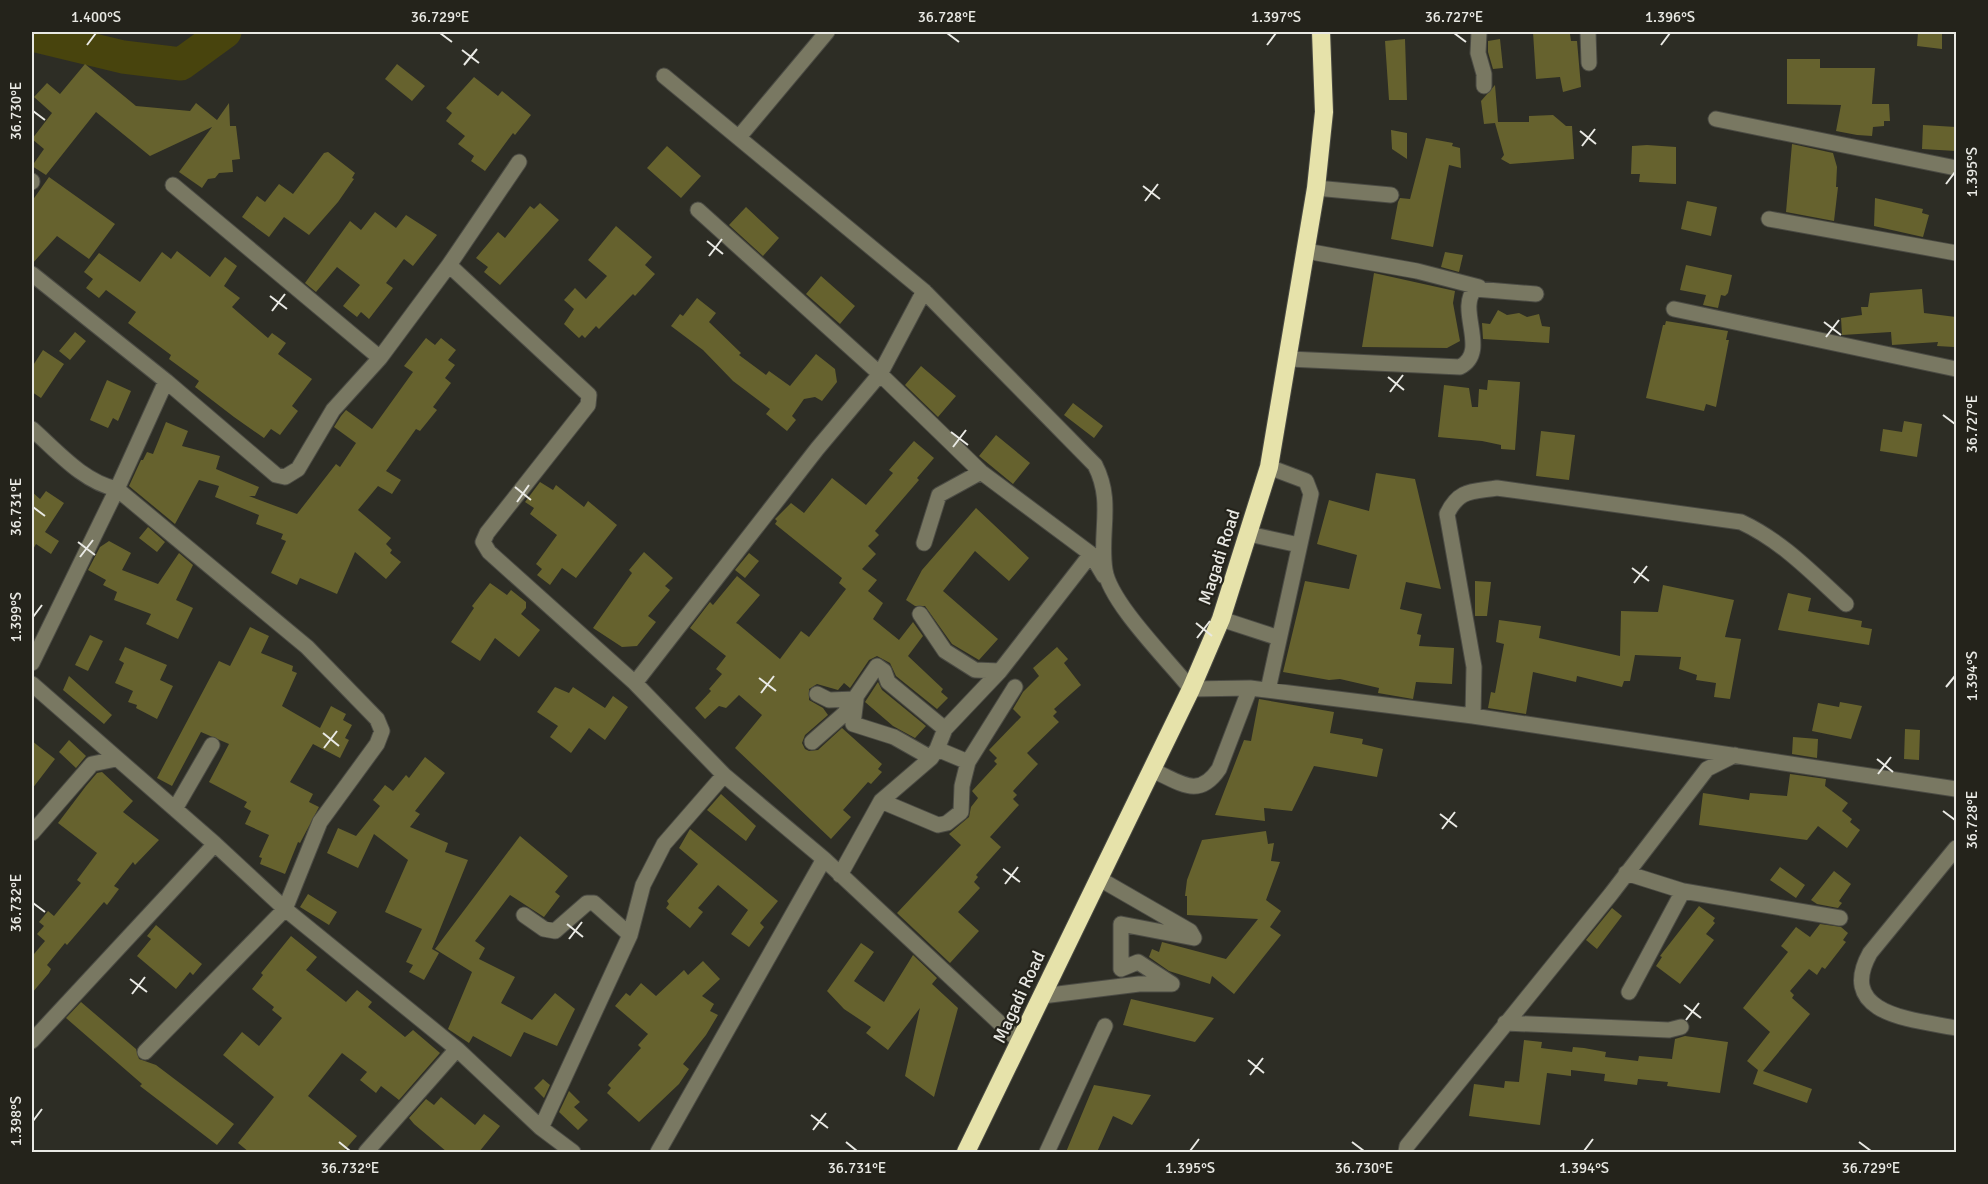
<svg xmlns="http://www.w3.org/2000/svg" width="1988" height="1184" font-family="Signika,sans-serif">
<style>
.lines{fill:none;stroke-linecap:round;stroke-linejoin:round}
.river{stroke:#48440d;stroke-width:33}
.building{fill:#66622e}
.minor-casing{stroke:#4b4b44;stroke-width:17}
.highway-casing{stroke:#4b4b44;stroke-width:20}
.minor{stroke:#797862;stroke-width:15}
.highway{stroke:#e6e2aa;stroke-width:18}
.ticks{fill:none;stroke:#e9e9e4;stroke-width:2}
.labels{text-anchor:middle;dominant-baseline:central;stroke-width:4.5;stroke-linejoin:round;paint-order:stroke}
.street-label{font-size:18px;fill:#e9e9e4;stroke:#24231b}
.neatline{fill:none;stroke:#e9e9e4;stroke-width:2}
.ticks-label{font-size:15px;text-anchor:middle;fill:#e9e9e4}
</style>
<rect width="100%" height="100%" fill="#2d2d25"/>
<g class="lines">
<path class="river" d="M32 35 123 57 181 64 225 32"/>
</g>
<path class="building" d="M1533 32H1565V34H1570L1571 41H1577L1581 87 1563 92 1560 77 1536 79Z
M1918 32H1942V49L1917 46Z
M1405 39 1407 100H1389L1385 41Z
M1500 39 1503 68 1493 69 1488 52V41Z
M1787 59H1820V68H1875L1872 104H1889L1890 121H1884V126L1873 127 1872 136 1857 135 1836 131 1841 105 1787 104Z
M85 64 136 106 190 111 196 103 217 120 229 103 230 126H236L240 159 232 160 233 172 219 173 215 178 208 179 202 188 179 172 212 127 150 156 96 112 46 175 32 166 44 149 32 139 52 113 34 97 47 83 60 94Z
M397 64 425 86 412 101 385 79Z
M474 77 498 96 502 91 531 115 515 135 513 133 485 171 471 161 474 156 458 144 465 136 446 121 452 113 446 108Z
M1495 85 1498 122H1529V116L1553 115 1566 126H1572L1574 159 1510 164 1501 159 1504 155 1495 123 1484 124 1481 101Z
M1923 125 1956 127V151L1922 149Z
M1391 130 1407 133V159L1392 149Z
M1426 138 1453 143 1452 146 1460 148 1461 168 1449 165 1433 247 1391 239 1398 202 1400 198 1410 199Z
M1792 144 1833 153 1837 167 1836 187H1838L1834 221 1786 212Z
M1647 145 1676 147V184L1639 182 1640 174H1631L1632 146Z
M667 146 701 176 681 198 647 168Z
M328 152 355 173 352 178 354 179 338 202 309 235 284 217 269 237 242 217 257 196 265 202 279 184 293 194 324 153Z
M49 177 115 224 89 259 57 236 32 264V201Z
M1875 198 1923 209 1922 213 1929 215 1923 237 1874 226Z
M1687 201 1717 207 1711 236 1681 229Z
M540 203 559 220 500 285 484 272 488 267 476 258 498 232 505 238 530 206 534 209Z
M746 207 779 238 763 256 729 225Z
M375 212 396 228 406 215 437 235 413 266 404 259 386 283 393 288 369 319 361 312 357 317 343 306 360 285 337 267 316 292 305 283 350 221 361 230Z
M616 226 652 257 645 265 655 274 635 296 633 294 599 329 596 326 585 338 582 335 579 338 564 324 574 309 564 300 575 288 586 299 607 276 588 260Z
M177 251 210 277 225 257 237 266 224 286 240 298 232 307 268 338 272 333 286 343 278 354 312 379 292 406 298 411 280 435 271 429 264 438 234 417 195 387 199 381 169 359 171 355 128 323 136 312 106 290 99 298 86 288 93 279 84 272 99 253 140 282 162 252 171 259Z
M1445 252 1463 255 1459 272 1441 267Z
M1686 265 1732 275 1728 293 1725 296 1721 295 1718 308 1703 305 1706 295 1680 290Z
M1374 273 1455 291 1453 303 1460 341 1447 348 1362 347Z
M821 276 855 306 840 324 806 294Z
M1922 289 1924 313 1956 317 1954 347 1937 346 1938 342 1892 345 1891 332 1842 335 1841 318 1862 315 1861 307H1868L1870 293Z
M697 298 716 313 709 322 741 353 739 355 766 375 769 371 790 386 816 354 835 369 837 382 822 401 815 397 804 399 792 416 796 420 787 431 766 414 770 409 733 381 703 350 671 326 680 314 683 316Z
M1498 310 1507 315 1519 313 1527 317 1539 314 1542 326 1550 327 1549 343 1483 339 1482 323 1490 324Z
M1666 321 1728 331 1726 340H1729L1716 407 1706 404 1704 411 1646 398 1663 325H1665Z
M75 332 86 341 70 360 59 351Z
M426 338 435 345 441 338 456 350 448 360 455 365 445 378 451 383 433 407 437 410 420 431 416 429 386 471 401 480 392 494 378 486 358 510 391 538 386 544 392 550 390 553 401 562 386 579 355 552 337 594 300 578 297 585 271 573 286 541 281 539 283 534 256 524 259 515 215 497 219 486 199 480 175 524 129 486 141 460H143L147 452 153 454 166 422 188 431 182 446 220 456 216 469 259 487 255 496H249L297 514 336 464 340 467 356 443 334 427 341 416 346 410 372 429 413 372 404 366Z
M43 350 64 364 41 398 32 392V367Z
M921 366 956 396 938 417 905 385Z
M107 380 131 391 118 421 113 418 108 428 90 420Z
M1488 380 1520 382 1515 450 1501 449V445L1482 441 1438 437 1444 385 1469 388 1472 407H1478L1479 389 1487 390Z
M1073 403 1103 426 1094 438 1064 415Z
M1904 421 1922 424 1917 457 1880 451 1883 429 1902 432Z
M1541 431 1575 435 1569 480 1536 476Z
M996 435 1030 463 1013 484 979 456Z
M914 441 934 458 917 478 919 480 875 531 879 535 868 546 876 554 862 569 877 580 868 591 883 603 873 619 899 640 913 622 923 636 908 656 943 689 941 692 948 698 937 709 896 676 890 663 877 656 869 660 850 688 844 683 838 690 817 684 809 689V700L823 708 828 715 805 735 802 743 805 749 809 751 818 750 842 728 882 764 878 769 882 772 871 784 868 782 843 810 851 817 831 839 735 748 762 715 739 695 726 708 719 706 705 719 695 708 711 691 709 689 722 674 716 669 726 656 690 628 710 602 713 605 737 576 760 595 736 623 738 624 780 659 801 631 809 637 846 589 839 583 842 578 775 524 777 521 775 519 791 503 804 513 832 478 866 505 893 473 889 470Z
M1376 473 1415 479 1441 589 1406 582 1400 609 1422 614 1417 634 1421 635 1419 646 1454 648 1452 684 1416 682 1413 699 1378 693 1379 688 1340 679 1329 680 1283 672 1305 581 1349 589 1357 555 1317 544 1329 500 1369 511Z
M540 482 553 490 556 485 584 507 588 501 617 525 576 578 562 568 550 585 537 575 542 569 536 564 557 535 530 514 534 508 525 502Z
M46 491 64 503 45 532 59 541 51 554 36 544 32 551V492L40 499Z
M976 508 1029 558 1009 581 975 551 943 591 998 639 979 660 952 644 925 606H915L906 600 922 570Z
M148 527 165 542 157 552 139 538Z
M109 541 131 553 122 570 158 584 179 553 193 565 176 600 193 608 178 639 146 624 151 614 114 600 117 592 103 585 106 580 88 570 100 547Z
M644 552 673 578 665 586 670 590 648 616 656 622 637 646 622 647 593 628 632 573 629 570Z
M749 553 759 561 745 578 735 570Z
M1475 581 1491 582 1487 616H1475Z
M490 583 507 595 511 590 526 602V608L521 614 540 630 519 657 495 638 480 661 451 642 474 608 472 606Z
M1663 585 1734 600 1725 637 1741 639 1730 699 1714 697 1716 683 1696 680 1697 675 1679 669 1681 657 1635 655 1630 681H1624L1622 687 1577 676 1576 682 1533 672 1526 714 1488 708 1491 692 1495 693 1504 644 1496 642 1499 620 1541 626 1539 638 1620 656 1621 611 1658 612Z
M1788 593 1811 598 1808 611 1862 621 1861 627 1872 629 1869 645 1778 630Z
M250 627 269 636 261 653 293 666 292 671 297 673 282 706 320 728 331 706 346 714 343 720 352 725 345 738 349 740 340 758 313 744 290 782 313 794 309 802 319 807 300 843 298 842 285 874 260 864 262 858 259 857 269 835 245 824 251 811 244 807 247 802 209 782 229 744 201 732 172 786 157 778 219 661 230 666Z
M90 635 103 641 88 671 75 665Z
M125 647 167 665 160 680 173 686 157 719 136 708 137 705 128 702 133 691 115 683 124 663 119 660Z
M1057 647 1068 659 1064 663 1081 685 1054 709 1057 712 1053 716 1059 722 1027 753 1038 764 1013 791 1017 795 1013 799 1019 805 990 837 1001 847 976 875 978 877 974 882 980 888 958 912 979 931 950 963 897 913 961 845 949 834 969 817 971 807 978 798 972 791 997 764 994 761 997 758 989 750 1021 717 1013 709 1023 692 1039 676 1033 668Z
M69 676 112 715 104 724 63 690Z
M878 682 882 690 926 726 915 738 893 726 865 702Z
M555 687 569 693 573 687 605 708 613 696 628 707 605 740 589 728 571 753 550 737 558 726 537 712Z
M1259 699 1334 712 1330 733 1363 739 1362 744 1383 749 1377 777 1314 766 1292 811 1264 808 1265 821 1215 815 1244 740 1251 741Z
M1840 702 1862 706 1851 739 1812 731 1818 703 1839 707Z
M1905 729 1920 730 1919 760 1904 759Z
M1793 737 1818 739 1817 758 1792 754Z
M69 740 86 756 76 768 59 752Z
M32 741 55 759 32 789Z
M425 757 445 773 415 811 420 814 410 827 448 843 445 852 468 860 432 949 439 953 424 980 409 972 413 965 406 962 422 929 385 912 408 860 374 834 358 868 327 853 338 828 356 836 380 806 373 800 385 785 393 791 406 775 409 778Z
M102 772 133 801 123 812 159 840 135 865 133 862 114 886 119 889 107 905 104 902 67 945 65 943 47 965 51 969 49 973 32 993V952L34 954 45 941 37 934 44 926 39 922 48 911 54 916 81 883 77 880 97 853 58 823 86 786 97 773Z
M1790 774 1826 779 1825 786 1848 803 1842 811 1852 819 1850 822 1860 830 1847 848 1818 826 1807 840 1699 825 1703 793 1749 800 1750 793 1787 796Z
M721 794 756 826 746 841 707 810Z
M690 829 778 901 760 923 764 927 749 947 731 934 748 910 718 885 698 908 703 912 690 928 666 908 669 904 667 901 698 864 679 848Z
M1266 831 1268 844 1274 843 1271 861 1280 862 1266 900 1281 911 1270 927 1281 935 1234 994 1212 976 1210 984 1169 971 1149 957 1152 949 1159 952 1162 942 1226 959 1258 919 1187 915V896H1185L1187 880 1202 840Z
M520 836 568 876 555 892 560 896 544 917 510 895 475 941 485 948 479 959 515 977 501 1003 532 1020 555 993 575 1009 557 1046 524 1032 511 1057 473 1036 469 1043 448 1029 472 972 435 949Z
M1780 867 1805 885 1796 898 1770 880Z
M1834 871 1851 884 1839 901 1842 903 1838 908 1817 904 1811 900Z
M308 894 337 912 329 925 300 907Z
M1699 906 1715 918 1713 921 1715 923 1706 934 1714 940 1680 984 1656 966 1662 957 1660 956Z
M1612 908 1622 916 1597 949 1586 940Z
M1820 924 1841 927 1848 933 1843 940 1846 942 1825 969 1822 967 1817 975 1809 969 1790 991 1794 995 1792 998 1810 1014 1763 1071 1812 1089 1807 1103 1753 1084 1758 1070 1747 1061 1770 1032 1743 1008 1788 952 1781 946 1796 927 1810 937Z
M156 925 202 964 193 975 190 972 176 989 137 956 151 939 147 936Z
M291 936 317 957 306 970 346 1002 357 990 372 1002 368 1007 405 1037 413 1030 440 1053 399 1100 381 1086 376 1093 360 1080 367 1072 342 1053 308 1096 357 1136 343 1152H249L238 1143 274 1097 223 1055 242 1032 259 1046 282 1018 272 1010 274 1007 252 989 263 975 261 973Z
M861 943 874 952 854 981 884 1002 913 955 937 978 932 984 958 1008 934 1097 905 1076 920 1008 888 1050 866 1033 871 1027 844 1009 827 991Z
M703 961 720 979 702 996 714 1004 710 1011 718 1015 706 1035 683 1064 689 1069 679 1084 639 1122 607 1093 611 1088 608 1085 641 1048 638 1045 648 1034 615 1006 626 993 630 996 641 983 656 996 684 970 688 975Z
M1131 999 1214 1018 1195 1042 1123 1025Z
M81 1002 136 1049 139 1059 156 1065 234 1124 217 1145 140 1086 142 1084 66 1018Z
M1685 1036 1728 1042 1720 1093 1667 1086 1668 1082 1638 1079 1637 1085 1604 1081 1605 1074 1571 1070V1076L1547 1073 1540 1125 1469 1116 1474 1084 1504 1088 1505 1081 1519 1082 1524 1040 1542 1042 1541 1048 1572 1052 1573 1047 1584 1048 1606 1052 1605 1057 1638 1061 1639 1056 1672 1059 1675 1039Z
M543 1079 550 1085 544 1098 534 1088Z
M1094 1085 1151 1095 1132 1125 1113 1116 1097 1152H1066Z
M569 1091 580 1102 574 1107 588 1120 578 1130 559 1112Z
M441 1097 475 1125 484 1114 500 1126 479 1152H447L414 1124 409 1118 426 1099 434 1105Z"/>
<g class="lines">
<g class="minor-casing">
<path id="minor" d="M1479 32 1478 53 1484 74V86
M1588 32 1589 63
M664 76 924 291 1095 465C1114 502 1099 532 1105 570 1110 603 1169 661 1191 689L1250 688 1473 716 1956 789
M1716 119 1956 168
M739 137 827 32
M519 162 449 265 589 395 588 405 487 533 483 542 489 552 635 683 724 775 824 859 1020 1042
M32 181V182
M173 185 380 358
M1316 188 1391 195
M698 210 880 374 981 472 1091 554 1104 576
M1769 219 1956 253
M1306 251 1417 271 1479 287
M32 274 166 381 276 475 285 477 298 469 333 410 380 358 449 265
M1674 309 1956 369
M1289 359 1460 367C1490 351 1456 310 1475 289L1536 294
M32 429C57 451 83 482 117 489L307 647 377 719 382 731 377 744 320 822 285 909 145 1052
M1249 534 1299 545
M924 543 939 495 981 472
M920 614 945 651 975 670 1000 671
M1221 619 1279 638
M32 663 117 489 166 381
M635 683 817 449 880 374 924 291
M32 684 215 844 285 909 457 1049 541 1128 573 1152
M1268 690 1311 494 1306 481 1269 467
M817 694 829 700 856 699 853 724 894 737 931 758
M1473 716 1474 667 1447 514C1459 489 1472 492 1497 488L1741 522C1782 541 1812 573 1846 604
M812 742 844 714 877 666 884 671 888 682 945 729
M937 749 968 762
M1152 770C1180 782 1198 800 1219 769L1250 688
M881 801 938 825 947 823 961 812 962 786 968 762 1015 687
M175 809 212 745
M32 833 92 764 116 759
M1956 848 1870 953C1835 1016 1917 1020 1956 1028
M1626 873 1683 891 1840 918
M840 875 881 801 931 758 937 749 945 729 1000 671 1091 554
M524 915 544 929 555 931 587 903H594L630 935
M1629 992 1683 891
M1042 996 1139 984H1172L1138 962 1121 969V924L1194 938 1190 931 1098 878
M1505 1023 1669 1030 1681 1027
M32 1041 215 844
M541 1128 630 935 643 885 664 844 724 775
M366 1152 457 1049
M658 1152 824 859
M1047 1152 1105 1026
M1406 1152 1407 1146 1611 894 1707 769 1735 755"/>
</g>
<g class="highway-casing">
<path id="highway" d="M966 1152 1191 689 1221 619 1269 467 1316 188 1324 112 1321 32"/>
</g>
<use href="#minor" class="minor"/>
<use href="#highway" class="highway"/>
</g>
<path class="ticks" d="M440 33 452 42M947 33 959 42M1454 33 1466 42M87 45 96 33M1267 45 1276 33M1661 45 1670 33M462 50 479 63M464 65 477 49M33 111 45 120M1580 131 1596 144M1582 146 1595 129M1946 184 1955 172M1143 186 1160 199M1145 201 1158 184M707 241 723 254M709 256 722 239M270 296 287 309M272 311 285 294M1824 322 1841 335M1826 337 1839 320M1388 377 1404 390M1390 392 1403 375M1943 415 1955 424M951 432 968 445M953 447 966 430M515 487 531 500M517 502 529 485M33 507 45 516M78 542 95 555M80 557 93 540M1632 568 1649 581M1634 583 1647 566M33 617 42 605M1196 623 1212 636M1197 638 1210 621M759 678 776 691M1946 687 1955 676M761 693 774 676M323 733 339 746M324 748 337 731M1877 759 1893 772M1878 774 1891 757M1943 811 1955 820M1440 814 1457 827M1442 829 1455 812M1003 869 1020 882M1005 884 1018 867M33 903 45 912M567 924 583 937M569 939 582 922M130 979 147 992M132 994 145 977M1684 1005 1701 1018M1686 1020 1699 1003M1248 1060 1264 1073M1250 1075 1263 1058M811 1115 828 1128M33 1121 42 1109M813 1130 826 1113M339 1142 350 1151M846 1142 857 1151M1352 1142 1364 1151M1859 1142 1871 1151M1190 1151 1199 1139M1584 1151 1593 1139"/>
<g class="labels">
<g class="street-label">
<text transform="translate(1219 557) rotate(-72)">Magadi Road</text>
<text transform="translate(1019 997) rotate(-65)">Magadi Road</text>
</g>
</g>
<rect width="1988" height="1184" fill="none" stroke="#24231b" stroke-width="66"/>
<rect x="33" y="33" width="1922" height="1118" class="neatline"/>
<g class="ticks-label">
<text x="96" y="22">1.400°S</text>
<text x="440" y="22">36.729°E</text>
<text x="947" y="22">36.728°E</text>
<text x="1276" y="22">1.397°S</text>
<text x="1454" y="22">36.727°E</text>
<text x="1670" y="22">1.396°S</text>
<text transform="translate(16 111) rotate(-90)" y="5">36.730°E</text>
<text transform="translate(1972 172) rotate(-90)" y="5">1.395°S</text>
<text transform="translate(1972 424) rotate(-90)" y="5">36.727°E</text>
<text transform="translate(16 507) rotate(-90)" y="5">36.731°E</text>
<text transform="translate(16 617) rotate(-90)" y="5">1.399°S</text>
<text transform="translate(1972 676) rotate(-90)" y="5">1.394°S</text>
<text transform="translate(1972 820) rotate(-90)" y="5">36.728°E</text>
<text transform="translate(16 903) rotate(-90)" y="5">36.732°E</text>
<text transform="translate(16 1121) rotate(-90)" y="5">1.398°S</text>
<text x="350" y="1173">36.732°E</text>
<text x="857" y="1173">36.731°E</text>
<text x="1190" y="1173">1.395°S</text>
<text x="1364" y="1173">36.730°E</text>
<text x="1584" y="1173">1.394°S</text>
<text x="1871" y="1173">36.729°E</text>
</g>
</svg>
